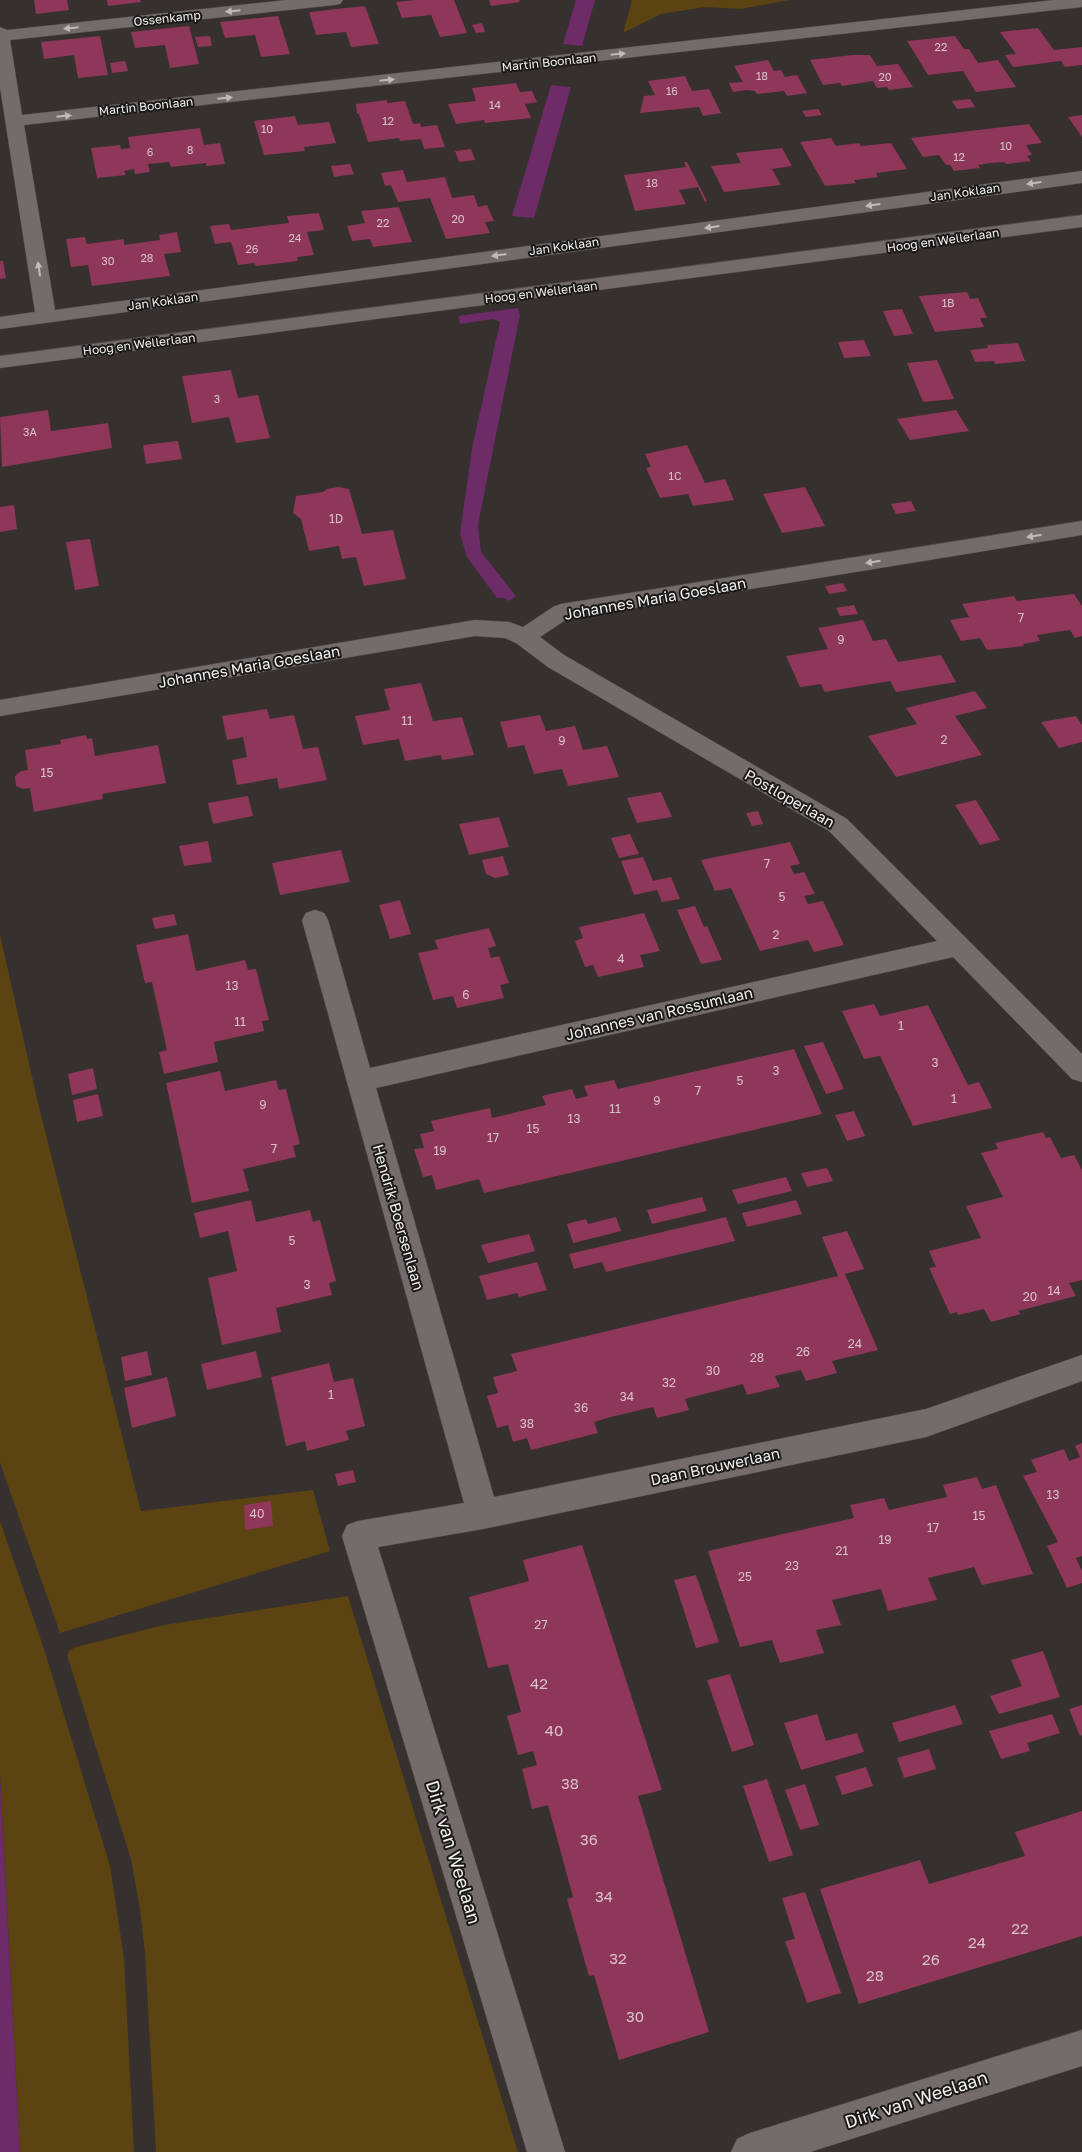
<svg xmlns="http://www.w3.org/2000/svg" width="1082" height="2152" font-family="'Golos Text',sans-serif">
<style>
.green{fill:#5b4312}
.water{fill:#6d2b67}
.building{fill:#8e3759}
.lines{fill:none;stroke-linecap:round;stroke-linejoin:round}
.minor-casing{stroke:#514c4b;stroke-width:1}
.minor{fill:#736c6b;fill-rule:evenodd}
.oneway{fill:#c0bbba}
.labels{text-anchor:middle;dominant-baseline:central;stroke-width:4;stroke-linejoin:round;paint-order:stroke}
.far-number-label{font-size:11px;fill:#dac2ca}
.far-street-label{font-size:12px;fill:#f4f0ef;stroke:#1b1918}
.number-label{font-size:12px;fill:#dac2ca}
.street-label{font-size:15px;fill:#f4f0ef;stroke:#1b1918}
.near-number-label{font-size:15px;fill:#dac2ca}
.near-street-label{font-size:18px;fill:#f4f0ef;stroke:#1b1918}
</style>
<rect width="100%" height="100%" fill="#36302f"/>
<path class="green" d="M632 0H790L740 9 705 7 661 14 623 33Z
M0 935 38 1103 141 1511 313 1490 330 1551 60 1633 0 1463Z
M0 1521 45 1652 110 1866 124 1958 134 2152H20L0 1776Z
M348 1596 518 2152H156L145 1953 140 1909 131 1859 67 1655 70 1650 76 1647 164 1625Z"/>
<path class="water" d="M576 0H595L582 46 563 44Z
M551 85 571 87 534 218 512 216Z
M518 308 520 315 478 525 481 552 516 596 509 601 504 598H497L467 557 460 534 472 448 500 322 494 319 460 324 458 316Z
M0 1776 20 2152H0Z"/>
<path class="building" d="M34 0H67L69 10 36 14Z
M107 0H140L141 2 108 6Z
M416 0H454L467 33 440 37 431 15 402 18 396 2Z
M489 0H519L520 2 491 6Z
M365 6 379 44 351 47 346 32 316 35 309 12Z
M278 16 290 54 261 57 255 35 225 38 220 22Z
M482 23 485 32 476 33 472 25Z
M189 26 199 64 170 68 165 45 135 48 131 32Z
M1038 28 1054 50 1082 47V65L1065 67 1061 61 1013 67 1005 55 1016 54 1000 32Z
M100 36 108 75 78 78 74 55 44 59 41 42Z
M210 36 212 46 198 47 195 37Z
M955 36 964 49H969L978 63 998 60 1016 87 976 92 963 71 928 75 907 41Z
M852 55H870L877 66 898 64 913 87 889 90 887 87 877 88 873 81 842 86 840 83 823 85 810 60Z
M768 60 774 71 781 70 785 77 797 75 807 93 787 96 784 91 757 94 755 91 747 90 733 92 729 83 743 82 734 66Z
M125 61 128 71 112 73 110 63Z
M685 76 692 91 709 89 721 113 703 116 699 107 640 113 644 96 655 95 648 81Z
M516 83 520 92 532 91 537 102 525 104 531 118 485 123 484 120 456 124 448 104 476 101 472 88Z
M970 99 975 107 957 109 952 101Z
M387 100V103L405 101 413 124 420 123 421 127 437 125 445 147 424 149 421 139 400 141 399 138 368 142 359 114H357L356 104Z
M818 109 822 115 806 117 802 111Z
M1082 115V137L1068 117Z
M295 116 298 125 329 122 336 143 304 147 305 151 264 155 254 121Z
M1029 124 1042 143 1026 145 1032 155 1027 156 1031 161 1006 164 1004 162 990 163 978 165 980 168 954 171 950 165H946L939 155 923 157 911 138Z
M200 128 204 145 220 143 225 164 206 166V163L171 167 169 162 148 164 150 172 135 174 134 169 124 171 126 175 97 178 91 148 120 145 121 149 130 148 128 137Z
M831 138 836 146 859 143 861 146 891 143 907 169 876 173 878 177 854 180 856 183 825 186 800 142Z
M782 148 792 166 772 169 781 185 724 192 711 166 741 163 736 153Z
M471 149 475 160 459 162 455 151Z
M684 162H687L707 201 705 202 698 187 679 190 686 204 635 211 624 175 686 167Z
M350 164 354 174 334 177 331 166Z
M403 170 407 182 445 177 452 198 474 195 478 207 487 205 494 221 485 222 490 233 446 239 430 198 398 202 391 185 385 186 381 173Z
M399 207 412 242 373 247 370 239 352 241 347 226 365 223 361 211Z
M319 213 324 230 307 232 314 255 297 257 298 261 256 266 254 263 238 265 231 242 215 244 210 226 229 224 231 230 289 223 287 216Z
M177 232 181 252 164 254 170 276 92 286 88 265 71 267 66 239 85 237 87 244 124 239V245L160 240 159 235Z
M0 261H3L6 278 0 279Z
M967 292 970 299 978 298 987 318H980L984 327 935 332 919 296Z
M902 309 913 334 894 336 883 311Z
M864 340 871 356 844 358 838 342Z
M1018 343 1025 361 995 364 994 361 975 362 970 350 988 348 987 345Z
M937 360 954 399 923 402 907 363Z
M231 370 238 398 258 395 270 438 236 443 229 417 192 423 182 376Z
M48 410 51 431 108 423 112 448 2 467 0 417Z
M956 410 969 431 910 440 897 419Z
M178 441 182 459 146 464 143 445Z
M687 445 705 483 725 479 734 500 693 506 688 494 660 498 646 468 651 467 645 454Z
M338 487 349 489 362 534 393 530 406 579 364 586 356 557 342 559 339 546 309 551 301 519 293 513 296 496 323 492 327 489Z
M805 487 825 526 782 533 763 494Z
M911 501 916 511 896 514 891 504Z
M14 505 17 529 0 532V507Z
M90 539 99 586 75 590 66 542Z
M843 583 847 591 829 594 825 586Z
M1074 594 1082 606V636L1075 638 1070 630 1037 635 1040 641 1023 644 1024 646 987 650 980 638 961 641 950 620 969 617 962 604 1014 596 1017 601Z
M854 605 858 614 840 616 836 608Z
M863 620 873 641 886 639 898 662 941 655 956 682 896 692 890 681 825 692 821 684 800 687 786 656 828 649 818 628Z
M421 683 433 721 462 717 474 755 442 760 441 755 405 761 399 739 363 745 355 716 390 710 384 689Z
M975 691 987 708 955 716 982 755 896 777 868 736 917 724 906 708Z
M267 709 270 719 294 715 303 749 318 747 327 780 279 789 277 778 237 785 232 760 247 757 243 737 227 740 222 716Z
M540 715 546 731 575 726 583 750 607 746 619 777 568 786 562 769 534 774 524 745 508 748 500 722Z
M1076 716 1082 725V742L1059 748 1041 722Z
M86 735 87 739 92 738 95 756 158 745 166 783 102 794 103 799 34 812 30 788 23 789 16 786 15 776 21 771 28 770 25 750 61 744 60 740Z
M661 792 672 817 637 823 627 798Z
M248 796 253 816 213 824 208 803Z
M976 800 1000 840 980 845 955 805Z
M758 811 763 824 752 826 746 813Z
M499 817 509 847 469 855 459 824Z
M630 834 639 854 619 858 611 838Z
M208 841 212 862 184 866 179 846Z
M790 842 800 864 790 866 794 874 804 872 815 894 804 896 808 904 823 901 844 945 814 952 808 940 760 951 731 888 715 891 701 860Z
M341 850 350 882 280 895 272 863Z
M503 856 509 875 495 878 486 874 482 860Z
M643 857 653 881 671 877 680 899 662 902 657 890 634 895 621 861Z
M400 900 411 934 390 939 379 905Z
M695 906 704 927 707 926 722 960 701 964 677 910Z
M644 913 660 951 640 955 644 967 598 977 593 965 585 967 575 941 583 938 579 927Z
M174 914 177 925 155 929 152 918Z
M489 928 496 946 488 948 491 958 499 956 509 983 500 985 504 998 457 1008 453 996 433 1000 418 953 438 949 435 940Z
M188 934 196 971 245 960 248 970 256 969 269 1020 262 1021 264 1031 214 1042 218 1062 164 1074 159 1052 167 1050 152 982 145 983 136 945Z
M874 1004 880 1016 928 1005 968 1085 979 1082 992 1108 913 1126 880 1056 864 1059 842 1011Z
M823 1042 844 1089 826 1094 804 1046Z
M794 1049 822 1114 484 1193 479 1179 436 1190 432 1175 423 1177 414 1149 424 1148 420 1134 434 1131 431 1121 490 1108 492 1118 546 1105 542 1096 572 1089 576 1099 588 1096 584 1086 614 1080 618 1089Z
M93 1068 97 1089 72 1095 68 1074Z
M220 1071 225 1091 276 1080 279 1090 286 1089 300 1144 293 1146 296 1157 243 1169 249 1191 192 1203 166 1083Z
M98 1094 103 1116 77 1122 73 1100Z
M854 1111 865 1136 847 1141 835 1115Z
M1043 1132 1046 1138 1050 1137 1061 1158 1074 1155 1082 1170V1280L1069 1283 1076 1296 1018 1311 1021 1314 991 1322 984 1309 958 1315 957 1312 950 1314 929 1268 936 1267 929 1251 981 1238 966 1206 1003 1197 981 1153 998 1149 995 1143Z
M827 1168 833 1181 807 1187 801 1173Z
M786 1177 792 1191 738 1204 732 1190Z
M702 1197 707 1211 652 1224 647 1210Z
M251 1200 256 1222 310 1210 313 1222 320 1220 336 1281 329 1283 332 1295 276 1308 281 1332 222 1345 208 1278 237 1271 228 1231 200 1238 194 1213Z
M796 1200 802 1214 747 1227 742 1213Z
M616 1217 621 1231 573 1243 567 1224 586 1219 588 1224Z
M726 1217 735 1241 606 1272 602 1262 574 1269 569 1254Z
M847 1231 864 1269 845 1274 878 1350 832 1361 837 1373 806 1381 801 1370 775 1376 780 1387 747 1395 743 1384 685 1399 689 1410 657 1418 653 1407 607 1418 594 1422 598 1433 531 1450 527 1438 513 1442 508 1425 497 1428 487 1396 498 1393 493 1377 517 1371 511 1354 838 1276 822 1237Z
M529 1234 535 1251 488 1263 481 1245Z
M537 1262 547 1290 519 1297 517 1293 487 1300 479 1276Z
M147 1351 152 1375 125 1381 121 1357Z
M256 1351 262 1377 207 1390 201 1364Z
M329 1363 334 1382 353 1378 365 1426 346 1431 349 1440 307 1451 305 1441 286 1446 271 1377Z
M167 1377 176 1416 132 1428 124 1388Z
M1082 1443V1556L1076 1558 1082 1571V1583L1067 1588 1047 1546 1058 1542 1023 1476 1037 1472 1031 1460 1064 1449 1069 1461 1080 1457 1075 1446Z
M353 1470 356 1482 338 1486 335 1474Z
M977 1477 982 1489 996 1485 1033 1574 982 1585 974 1567 928 1578 937 1600 888 1611 881 1589 832 1600 841 1625 816 1630 824 1653 780 1663 772 1640 740 1647 708 1551 854 1518 850 1505 884 1498 889 1510 947 1497 943 1485Z
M271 1501 273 1526 245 1530 244 1505Z
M582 1545 662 1790 638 1796 709 2032 619 2060 594 1975 589 1976 567 1899 573 1897 548 1805 532 1809 522 1769 537 1765 533 1751 518 1755 507 1716 521 1712 508 1664 488 1668 469 1597 529 1581 523 1560Z
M696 1575 719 1642 696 1648 674 1580Z
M1043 1651 1060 1697 999 1714 990 1696 1022 1686 1011 1660Z
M730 1674 754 1745 732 1752 707 1680Z
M955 1705 963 1724 899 1742 892 1723Z
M1082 1705V1735L1080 1736 1069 1709Z
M817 1714 826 1741 857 1733 864 1752 801 1770 784 1723Z
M1052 1714 1060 1733 1027 1743 1030 1751 1001 1759 989 1731Z
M929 1749 936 1769 904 1778 897 1758Z
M866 1767 873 1786 842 1795 835 1776Z
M767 1779 793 1855 769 1862 743 1786Z
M805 1784 819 1825 800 1830 785 1790Z
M1082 1811V1936L859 2004 820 1889 920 1860 929 1884 1025 1856 1015 1832Z
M805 1892 841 1993 807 2003 785 1941 795 1939 782 1898Z"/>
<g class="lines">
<g class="minor-casing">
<path id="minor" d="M287 0H343L340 4 334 5 10 40 22 115 1054 0H1082V7L24 125 55 310 1082 171V183L0 329V317L35 312 0 87V27L7 30Z
M1082 215V227L0 368V356Z
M1082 521V535L567 619 540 637 564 655 847 819 1082 1054V1082L1072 1079 953 957 376 1088 494 1497 926 1409 1082 1355V1381L926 1437 483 1529 378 1547 565 2152H527L342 1536 347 1525 358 1521 464 1503 302 920 306 913 315 910 324 913 328 920 370 1068 937 941 829 831 548 667 516 643 505 638 475 636 0 716V700L475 620 509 622 523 627 553 607 561 604Z
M1082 2030V2066L810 2152H731L737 2139 750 2133Z"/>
</g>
<use href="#minor" class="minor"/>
</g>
<defs><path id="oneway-solid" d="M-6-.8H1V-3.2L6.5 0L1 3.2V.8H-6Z" transform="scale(1.25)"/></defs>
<g class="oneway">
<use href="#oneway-solid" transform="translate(233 11) rotate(174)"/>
<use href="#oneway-solid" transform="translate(71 28) rotate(174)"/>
<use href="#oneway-solid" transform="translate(618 54) rotate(-6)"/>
<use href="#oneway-solid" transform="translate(387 80) rotate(-6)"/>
<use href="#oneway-solid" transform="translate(225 98) rotate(-6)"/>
<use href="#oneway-solid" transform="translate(64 116) rotate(-6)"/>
<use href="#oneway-solid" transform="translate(1034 183) rotate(172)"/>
<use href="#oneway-solid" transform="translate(873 205) rotate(172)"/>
<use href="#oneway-solid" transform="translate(712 227) rotate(172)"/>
<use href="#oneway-solid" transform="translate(499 255) rotate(172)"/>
<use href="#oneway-solid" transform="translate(39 269) rotate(-99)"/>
<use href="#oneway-solid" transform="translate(1034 536) rotate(171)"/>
<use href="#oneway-solid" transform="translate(873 562) rotate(171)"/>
</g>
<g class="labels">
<g class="far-number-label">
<text x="941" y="46">22</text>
<text x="762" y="75">18</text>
<text x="885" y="76">20</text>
<text x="672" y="90">16</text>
<text x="495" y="104">14</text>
<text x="388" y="120">12</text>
<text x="267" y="128">10</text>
<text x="1006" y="145">10</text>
<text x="190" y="149">8</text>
<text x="150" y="151">6</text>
<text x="959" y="156">12</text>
<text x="652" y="182">18</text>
<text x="458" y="218">20</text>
<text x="383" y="222">22</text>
<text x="295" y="237">24</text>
<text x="252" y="248">26</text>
<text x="147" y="257">28</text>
<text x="108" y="260">30</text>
<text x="948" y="302">1B</text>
<text x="217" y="398">3</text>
<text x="30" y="431">3A</text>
<text x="675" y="475">1C</text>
</g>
<g class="far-street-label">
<text transform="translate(167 18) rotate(-6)">Ossenkamp</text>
<text transform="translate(549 62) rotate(-6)">Martin Boonlaan</text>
<text transform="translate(146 106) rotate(-6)">Martin Boonlaan</text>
<text transform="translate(965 192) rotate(-8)">Jan Koklaan</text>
<text transform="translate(943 240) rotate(-8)">Hoog en Wellerlaan</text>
<text transform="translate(564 246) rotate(-8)">Jan Koklaan</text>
<text transform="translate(541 292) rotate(-7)">Hoog en Wellerlaan</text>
<text transform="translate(163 301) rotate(-8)">Jan Koklaan</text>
<text transform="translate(139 344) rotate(-7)">Hoog en Wellerlaan</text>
</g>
<g class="number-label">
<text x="336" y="518">1D</text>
<text x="1021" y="617">7</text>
<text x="841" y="639">9</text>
<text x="407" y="720">11</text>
<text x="944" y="739">2</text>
<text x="562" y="740">9</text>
<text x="47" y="772">15</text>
<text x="767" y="863">7</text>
<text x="782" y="896">5</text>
<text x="776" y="934">2</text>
<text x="621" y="958">4</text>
<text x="232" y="985">13</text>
<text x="466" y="994">6</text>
<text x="240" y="1021">11</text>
<text x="901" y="1025">1</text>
<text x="935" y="1062">3</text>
<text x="776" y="1070">3</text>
<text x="740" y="1080">5</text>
<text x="698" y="1090">7</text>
<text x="954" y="1098">1</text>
<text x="657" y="1100">9</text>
<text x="263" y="1104">9</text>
<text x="615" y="1108">11</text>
<text x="574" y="1118">13</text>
<text x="533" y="1128">15</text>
<text x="493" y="1137">17</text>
<text x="274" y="1148">7</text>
<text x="440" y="1150">19</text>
<text x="292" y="1240">5</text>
<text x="307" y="1284">3</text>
<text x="1054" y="1290">14</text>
<text x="1030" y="1296">20</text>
<text x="855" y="1343">24</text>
<text x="803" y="1351">26</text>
<text x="757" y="1357">28</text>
<text x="713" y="1370">30</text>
<text x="669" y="1382">32</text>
<text x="331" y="1394">1</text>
<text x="627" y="1396">34</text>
<text x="581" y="1407">36</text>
<text x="527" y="1423">38</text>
<text x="1053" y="1494">13</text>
<text x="257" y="1513">40</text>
<text x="979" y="1515">15</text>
<text x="933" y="1527">17</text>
<text x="885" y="1539">19</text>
<text x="842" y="1550">21</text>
<text x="792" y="1565">23</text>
<text x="745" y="1576">25</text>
<text x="541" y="1624">27</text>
</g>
<g class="street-label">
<text transform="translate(655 598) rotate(-10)">Johannes Maria Goeslaan</text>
<text transform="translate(249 666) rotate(-10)">Johannes Maria Goeslaan</text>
<text transform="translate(790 798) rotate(30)">Postloperlaan</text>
<text transform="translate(659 1013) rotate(-13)">Johannes van Rossumlaan</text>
<text transform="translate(399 1217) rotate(74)">Hendrik Boersenlaan</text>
<text transform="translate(715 1466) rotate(-12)">Daan Brouwerlaan</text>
</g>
<g class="near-number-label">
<text x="539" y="1683">42</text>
<text x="554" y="1730">40</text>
<text x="570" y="1783">38</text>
<text x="589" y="1839">36</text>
<text x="604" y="1896">34</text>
<text x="1020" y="1928">22</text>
<text x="977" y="1942">24</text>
<text x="618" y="1958">32</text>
<text x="931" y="1959">26</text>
<text x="875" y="1975">28</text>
<text x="635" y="2016">30</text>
</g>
<g class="near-street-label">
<text transform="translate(454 1852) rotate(73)">Dirk van Weelaan</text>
<text transform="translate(916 2099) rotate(-18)">Dirk van Weelaan</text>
</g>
</g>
</svg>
